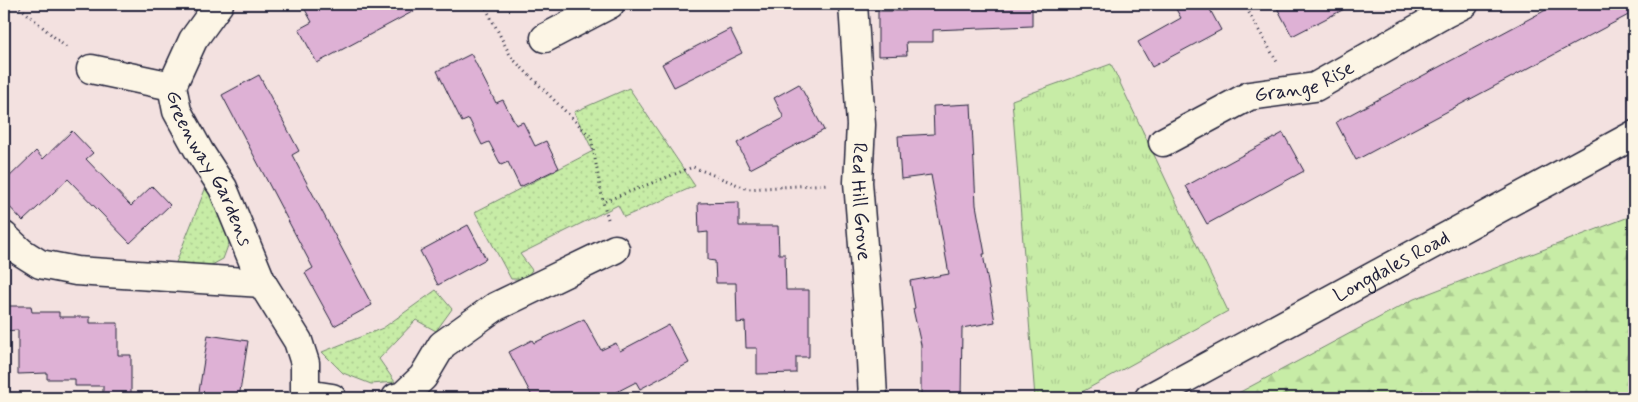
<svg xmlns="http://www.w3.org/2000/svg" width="1638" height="402" font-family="Mynerve,sans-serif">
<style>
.grass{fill:url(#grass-dots);stroke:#748770}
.forest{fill:url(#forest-firs);stroke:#748770}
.park{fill:url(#park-tufts);stroke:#748770}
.building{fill:#deb1d5;stroke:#22223b}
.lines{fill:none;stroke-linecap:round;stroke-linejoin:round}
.minor-casing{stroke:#22223b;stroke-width:31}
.path{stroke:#22223b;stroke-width:3;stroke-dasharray:1 4;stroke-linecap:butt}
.minor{stroke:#fcf5e5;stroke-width:28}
.labels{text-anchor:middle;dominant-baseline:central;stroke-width:4;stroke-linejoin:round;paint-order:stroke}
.street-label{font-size:20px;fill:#22223b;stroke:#fcf5e5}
</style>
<defs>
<pattern id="grass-dots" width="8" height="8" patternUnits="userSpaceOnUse" patternTransform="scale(1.25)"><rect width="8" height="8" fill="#c7eca6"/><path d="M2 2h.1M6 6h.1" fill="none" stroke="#abca90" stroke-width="1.8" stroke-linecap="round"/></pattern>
<pattern id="forest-firs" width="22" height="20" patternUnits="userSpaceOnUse" patternTransform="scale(1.25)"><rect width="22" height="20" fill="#c7eca6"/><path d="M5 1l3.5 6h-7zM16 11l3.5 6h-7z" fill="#abca90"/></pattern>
<pattern id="park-tufts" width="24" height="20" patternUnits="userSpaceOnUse" patternTransform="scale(1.25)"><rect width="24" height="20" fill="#c7eca6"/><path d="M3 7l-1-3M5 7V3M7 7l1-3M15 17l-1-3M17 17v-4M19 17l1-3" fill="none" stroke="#abca90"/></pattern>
</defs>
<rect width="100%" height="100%" fill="#f3e1e0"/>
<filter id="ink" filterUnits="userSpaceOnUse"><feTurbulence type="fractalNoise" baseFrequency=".02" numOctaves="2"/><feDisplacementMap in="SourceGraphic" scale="10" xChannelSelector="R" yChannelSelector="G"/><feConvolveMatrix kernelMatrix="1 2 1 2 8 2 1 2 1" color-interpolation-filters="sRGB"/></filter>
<g filter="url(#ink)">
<path class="grass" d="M629 88 695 186 624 217 618 205 520 254 532 270 525 279H511L475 212 593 151 574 112Z
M206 187 224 208 229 243 223 259 210 266 175 265Z
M436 290 452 309 436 331 416 320 379 359 395 382 371 384 343 373 322 352 383 328Z"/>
<path class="forest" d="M1634 215V398H1229L1414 299Z"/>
<path class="park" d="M1111 64 1228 311 1071 398H1035L1012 100Z"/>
<path class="building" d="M302 4H427L317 63 299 29 312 22Z
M906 4H1032V26L933 30V42H906L907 55 878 56V11H906Z
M1173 4H1207L1221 30 1152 67 1138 42 1181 18Z
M1275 4H1354L1292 36Z
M1557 4H1634V12L1356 160 1336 122Z
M730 29 742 53 674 87 662 64Z
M471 54 496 103 503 100 516 125 523 122 535 146 546 141 559 168 520 187 508 162 501 165 489 142 482 145 469 119 462 122 437 71Z
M259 75 299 151 292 155 372 305 334 326 305 273 313 268 222 95Z
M799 84 824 130 750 169 737 143 784 118 774 98Z
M971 104 976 205 985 254H983L995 322 962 328 961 398H921V345L913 309 915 308 910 281 949 274 931 175 901 179 898 136 934 134 933 106Z
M72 131 93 153 86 159 131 206 152 186 170 205 130 243 68 179 23 221 4 201V182L36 151 43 159Z
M1283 133 1304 171 1207 224 1186 186Z
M739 202V226H778L779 254H785L786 290H809V357H796V373L757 374V348H746L745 322 737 323 736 283H716L715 261 708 260V232L699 233 698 203Z
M468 225 486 259 438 285 420 251Z
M4 306H31L32 312H59V317H90V323H118V355H131V396H103V386H75V379H47V373L18 374V330L4 331Z
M584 319 601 350 616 343 620 351 669 325 689 363 640 389 636 382 605 398H533L509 352 532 340 534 343Z
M208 335 248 341 239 398H198Z"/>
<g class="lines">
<g class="minor-casing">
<g id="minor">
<path id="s1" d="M219 4 193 40 172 86 177 111 199 151 223 188 262 283 298 341 305 363V398"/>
<path id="s2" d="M853 4 861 125 858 182 869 321 873 398"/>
<path d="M1435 4 1442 15 1464 4"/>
<path d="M545 38 610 4"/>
<path d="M91 69 172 86"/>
<path id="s3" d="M1163 142 1249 96 1315 87 1442 15"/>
<path d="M4 236 21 252 40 264 76 271 262 283"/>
<path d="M306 394 332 398"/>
<path d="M396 398 403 396 423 377 442 345 495 307 615 249"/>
<path id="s4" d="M1149 398 1634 135"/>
</g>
</g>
<path class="path" d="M16 4 68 49
M484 4 511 57 591 137 603 202
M1244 4 1277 62
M608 219 603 202 693 167 748 189 829 184"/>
<use href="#minor" class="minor"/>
</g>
</g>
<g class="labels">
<g class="street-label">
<text stroke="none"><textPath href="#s3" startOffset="155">Grange Rise</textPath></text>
<text stroke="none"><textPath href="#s1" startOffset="186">Greenway Gardens</textPath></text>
<text stroke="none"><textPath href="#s2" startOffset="198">Red Hill Grove</textPath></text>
<text stroke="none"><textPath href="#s4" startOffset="276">Longdales Road</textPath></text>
</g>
</g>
<rect width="1638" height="402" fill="none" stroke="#fcf5e5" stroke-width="20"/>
<rect x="10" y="10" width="1618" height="382" fill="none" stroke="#22223b" stroke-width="2" filter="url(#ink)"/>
</svg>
